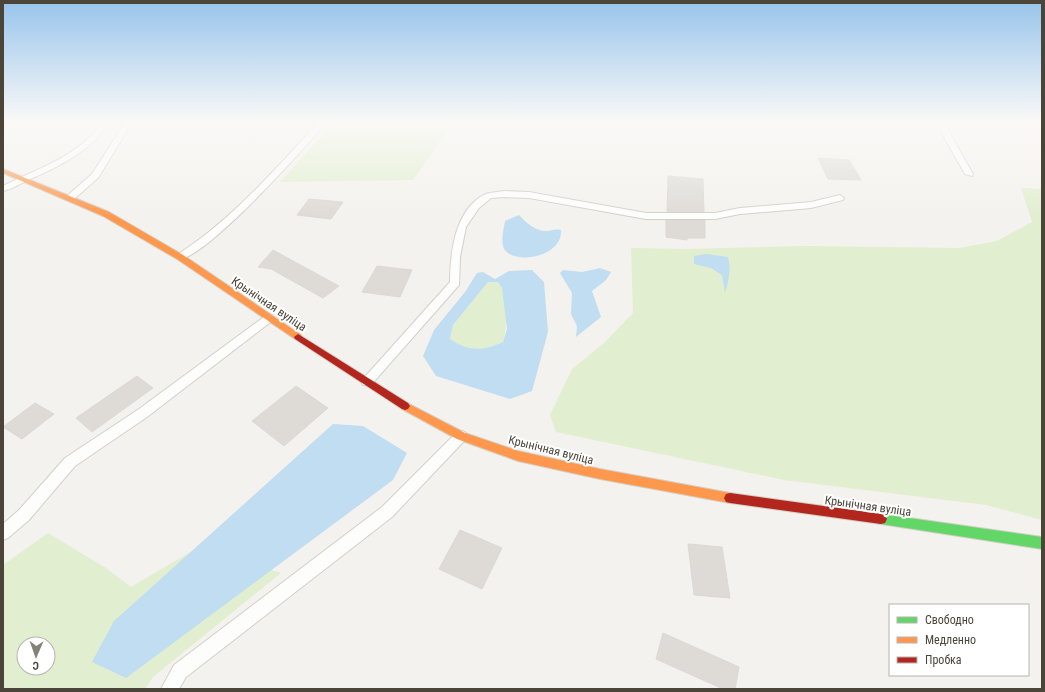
<svg xmlns="http://www.w3.org/2000/svg" width="1045" height="692" font-family="'Roboto Condensed',sans-serif">
<style>
.green{fill:#e1eecf;fill-rule:evenodd}
.water{fill:#c0ddf1;fill-rule:evenodd}
.building{fill:#dedbd6;stroke:#dcd9d4}
.lines{fill:none;stroke-linecap:round;stroke-linejoin:round}
.lane-casing{stroke:#d2d0cb;stroke-width:2}
.fast-casing{stroke:#d3cfc5;stroke-width:2}
.slow-casing{stroke:#d3cfc5;stroke-width:2}
.jam-casing{stroke:#d3cfc5;stroke-width:2}
.lane{fill:#fdfdfc;fill-rule:evenodd}
.fast{fill:#63d668;fill-rule:evenodd}
.slow{fill:#ff974d;fill-rule:evenodd}
.jam{fill:#b3261e;fill-rule:evenodd}
.labels{text-anchor:middle;dominant-baseline:central;stroke-width:4;stroke-linejoin:round;paint-order:stroke}
.street-label{font-size:12px;fill:#4b4439;stroke:#fff}
</style>
<rect width="100%" height="100%" fill="#f4f2ee"/>
<path class="green" d="M335 121H454L413 180 280 182Z
M1021 188 1042 189V520L986 505 784 480 556 432 550 415 572 369 604 343 633 313 631 248 686 249 805 246 960 248 997 241 1032 222Z
M498 281C508 295 508 327 503 342 481 351 470 353 450 339L453 325 488 282Z
M226 531 256 565 281 573 153 677 145 689H3V565L48 533 106 568 131 587ZM24 644H48V668H24Z"/>
<path class="water" d="M519 215C526 223 537 232 548 231 553 230 556 229 561 230 563 259 508 266 503 246 501 239 504 228 505 221Z
M706 254 728 257C731 270 729 280 725 293L722 275 711 268 694 264V256Z
M600 268 611 272 606 280 592 291 601 317 576 337 577 326 571 314 572 293 560 273 563 270 582 272Z
M532 270 544 282 548 332 532 391 510 399 436 376 423 356 434 330 465 292 477 273 483 272 495 279 509 271ZM488 282H498L502 288 507 329 503 342C483 351 469 352 450 339L453 325Z
M333 424 363 426 407 453 393 480 126 678 92 662 114 621Z"/>
<path class="building" d="M818 158 849 160 861 180 828 179Z
M668 176 703 179 704 212H667Z
M309 199 343 202 331 219 297 215Z
M666 220H705V238H687V240L666 237Z
M273 250 339 286 323 298 271 269 258 267Z
M377 266 412 270 400 297 362 292Z
M137 376 153 388 92 432 76 418Z
M296 386 328 408 284 446 252 421Z
M35 403 54 414 22 439 3 427Z
M460 530 502 548 482 589 439 569Z
M688 544 722 547 730 598 694 595Z
M663 633 739 667 735 689H723L656 659Z"/>
<g class="lines">
<g class="lane-casing">
<path id="lane" d="M105 121H112C91 150 61 166 28 180 20 184 12 189 3 191V186C45 165 73 159 105 121Z
M126 121H133L98 178 73 200H67V196L92 174Z
M320 121H327C310 143 200 265 177 259L175 257 177 255C233 219 275 169 320 121Z
M939 121H947L949 132 973 174 972 176 965 174 941 132Z
M505 191 529 192 646 213H715L740 208 811 202 840 195 844 198 843 200 811 208 740 214 715 219H646L529 198 505 197 491 198 479 208 466 227 460 257 459 285 371 385H363L361 382 363 379 450 282C450 253 455 208 486 194 492 192 499 192 505 191Z
M268 314 273 318 272 321 147 417 75 466 29 520 8 538 3 540V524L19 510 65 458 139 409Z
M461 431 465 432 467 436 465 440 392 517 186 677 179 689H161L174 665 382 507 457 432Z"/>
</g>
<g class="fast-casing">
<path id="fast" d="M881 514 1042 537V549L881 524 877 523 875 519 877 515Z"/>
</g>
<g class="slow-casing">
<path id="slow" d="M3 169 109 212 183 255 301 335 302 337 301 339H295L177 259 103 216 3 173Z
M405 402 465 433 518 451 600 469 730 493 734 494 736 498 734 502 730 503 600 479 518 461 457 439 402 409 400 406 402 403Z"/>
</g>
<g class="jam-casing">
<path id="jam" d="M298 334 408 403 410 406 408 409 405 410 402 409 295 339 294 337Z
M730 493 881 514 885 515 887 519 885 523 881 524 730 503 726 502 724 498 726 494Z"/>
</g>
<use href="#lane" class="lane"/>
<use href="#fast" class="fast"/>
<use href="#slow" class="slow"/>
<use href="#jam" class="jam"/>
</g>
<linearGradient id="sky" x2="0" y2="1"><stop stop-color="#98c4ec"/><stop offset="0.56" stop-color="#faf9f7"/><stop offset="1" stop-color="#faf9f7" stop-opacity="0"/></linearGradient>
<rect width="1045" height="218" fill="url(#sky)"/>
<g class="labels">
<g class="street-label">
<text transform="translate(269 304) rotate(34)">Крынічная вуліца</text>
<text transform="translate(551 450) rotate(14)">Крынічная вуліца</text>
<text transform="translate(868 506) rotate(8)">Крынічная вуліца</text>
</g>
</g>
<rect width="1045" height="692" fill="none" stroke="#4b4439" stroke-width="8"/>
<rect x="889" y="604" width="140" height="72" fill="#ffffff" stroke="#b7b4b0"/>
<rect x="897" y="617" width="20" height="6" fill="#63d668" stroke="#b7b4b0"/>
<text x="925" y="624" font-size="12" fill="#4b4439">Свободно</text>
<rect x="897" y="637" width="20" height="6" fill="#ff974d" stroke="#b7b4b0"/>
<text x="925" y="644" font-size="12" fill="#4b4439">Медленно</text>
<rect x="897" y="657" width="20" height="6" fill="#b3261e" stroke="#b7b4b0"/>
<text x="925" y="664" font-size="12" fill="#4b4439">Пробка</text>
<g transform="translate(36 656) rotate(182)"><circle r="19" fill="#ffffff" stroke="#b7b4b0"/>
<path d="M0-3L7 15L0 10L-7 15Z" fill="#868178"/>
<text y="-6" font-size="11" font-weight="bold" text-anchor="middle" fill="#4b4439">С</text>
</g>
</svg>
